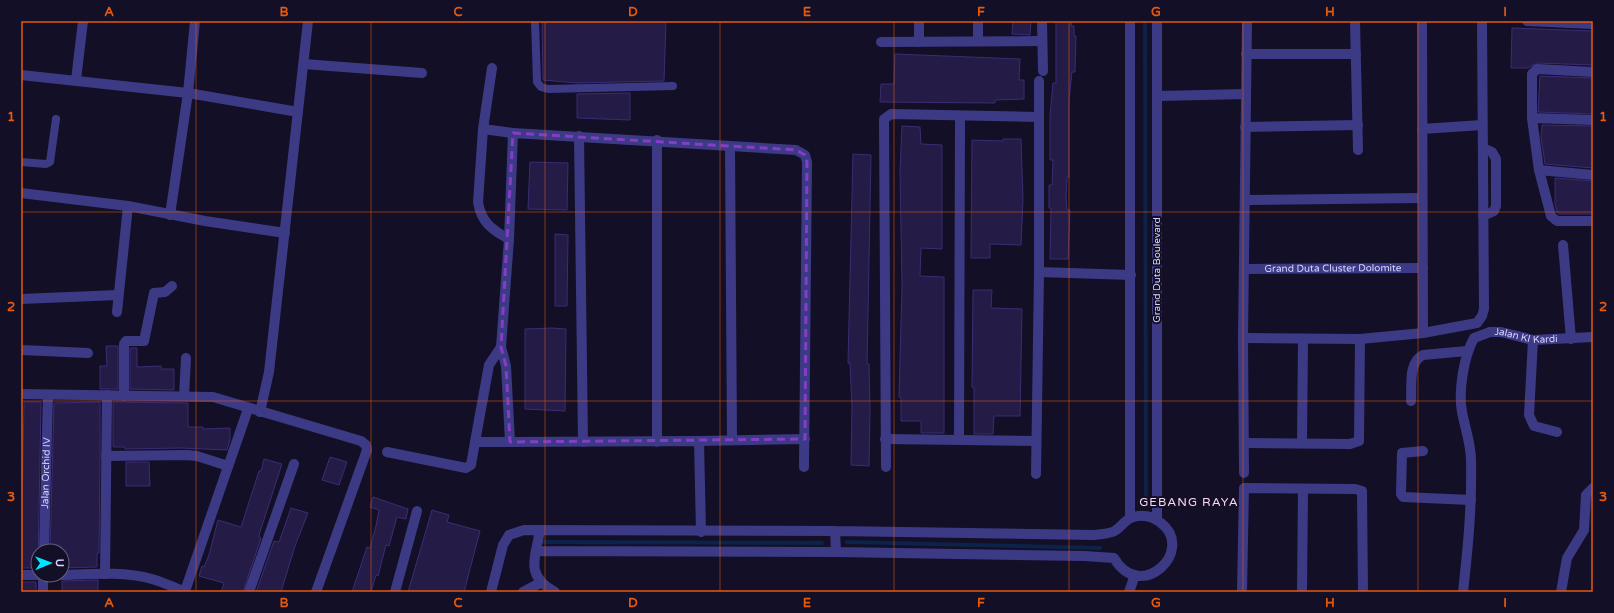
<svg xmlns="http://www.w3.org/2000/svg" width="1614" height="613" font-family="'Varela Round',sans-serif">
<style>
.lines{fill:none;stroke-linecap:round;stroke-linejoin:round}
.stream{stroke:#0c2248;stroke-width:4}
.building{fill:#241b47;stroke:#3b2d73}
.service{stroke:#3d3a85;stroke-width:8}
.minor{stroke:#3d3a85;stroke-width:10}
.tertiary{stroke:#3d3a85;stroke-width:10}
.marked{fill:none;stroke:#843dc5;stroke-width:3;stroke-dasharray:8 5;stroke-linejoin:round}
.grid{fill:none;stroke:#e8590c;stroke-width:1;stroke-opacity:0.55}
.labels{text-anchor:middle;dominant-baseline:central;stroke-width:4;stroke-linejoin:round;paint-order:stroke}
.street-label{font-size:10px;fill:#d9d4ff;stroke:#130f26}
.quarter-label{font-size:12px;letter-spacing:1px;fill:#ffd6f0;stroke:#130f26}
.neatline{fill:none;stroke:#e8590c;stroke-width:1.5}
.grid-label{font-size:13px;text-anchor:middle;font-weight:bold;fill:#e8590c}
</style>
<rect width="100%" height="100%" fill="#130f26"/>
<g class="lines">
<path class="stream" d="M1145 21 1146 500
M539 542 822 543
M847 542 1100 548"/>
</g>
<path class="building" d="M542 21H666L664 81 577 83 543 80Z
M1013 21H1031L1030 35 1012 34Z
M1056 21H1072L1071 26H1074V36H1076L1075 72H1072L1069 100V177H1067L1066 198 1067 210H1070L1068 259H1050L1051 208H1049V185H1052L1053 160H1050V116L1053 83H1056Z
M1512 28 1593 31V65L1537 63 1528 68H1511Z
M895 54 1020 59 1019 80H1024V99L995 100V103L880 102 881 84H894Z
M1540 76 1593 78V114L1538 112Z
M630 93V120L577 118V94Z
M1542 125 1593 126V168L1545 164 1541 137Z
M902 126 920 127 921 144 942 145V249L921 248 920 276 944 277V433H921V421H901V397H899L902 286 900 171Z
M1003 139H1021L1023 199 1021 245 990 244V258H971L972 140 1003 141Z
M853 154 871 155 867 364H869L870 411 869 466 851 465 852 408 850 363H848Z
M530 162 568 163 567 210 528 209Z
M1555 178 1593 181V214H1559L1557 212 1555 204Z
M555 234 568 235 567 306H555Z
M973 290H992L991 308 1022 309 1020 416H994L993 434H974V388L972 387Z
M552 328 566 329 565 411 525 409V329Z
M106 346H118V389H100V366H107Z
M130 348H137V367L161 366V369H174V390L130 389Z
M24 402H41L38 568H21Z
M100 402V456L99 553H97V567L62 568V551H50L54 403Z
M113 402 188 403V427H203V429L230 428V440L227 450 181 448 125 449V447H113Z
M330 457 347 462 339 485 322 480Z
M264 459 282 464 259 535V537L261 538 243 592H221L224 583 199 576 202 566 204 567 209 555 218 520 241 527 259 471H261Z
M126 462H149L150 486H126Z
M373 497 408 509 406 519 397 517 389 546 386 545 378 576 376 575 371 592H352L367 547 370 548 376 526 379 510 370 507Z
M291 508 308 513 295 546 281 592H256L274 541 279 542Z
M432 510 449 515 447 522 480 531 464 592H408Z
M98 580V592H62V581Z
M21 582H36V592H21Z"/>
<g class="lines">
<path class="service" d="M535 21 537 82 541 87 548 89 673 86
M21 162 46 164 50 162 56 119"/>
<g class="minor">
<path d="M919 21V42"/>
<path d="M1042 21 1043 71"/>
<path d="M1355 21 1358 150"/>
<path d="M1422 21 1423 333"/>
<path d="M1527 21 1593 24"/>
<path d="M978 40V21"/>
<path d="M881 42 1042 41"/>
<path d="M1246 54H1356"/>
<path d="M304 64 422 73"/>
<path d="M492 68 483 129 478 202C481 222 492 230 509 239"/>
<path d="M1593 72 1537 69 1532 74V118L1539 170 1551 216 1557 221H1593"/>
<path d="M21 75 188 93 298 112"/>
<path d="M76 80 83 21"/>
<path d="M1158 96 1246 94"/>
<path d="M1532 118 1593 120"/>
<path d="M1245 127 1358 125"/>
<path d="M483 129 513 133"/>
<path d="M1422 129 1482 125"/>
<path d="M579 136 583 442"/>
<path d="M657 140V442"/>
<path d="M730 147 732 440"/>
<path d="M1483 148 1492 152 1496 159V206L1494 211 1483 216"/>
<path d="M1539 170 1593 175"/>
<path d="M21 193 128 206 205 221 285 233"/>
<path d="M1245 200 1421 198"/>
<path d="M170 215 188 93 195 21"/>
<path d="M1563 245 1571 339"/>
<path id="s1" d="M1244 269 1423 268"/>
<path d="M1039 272 1131 275"/>
<path d="M21 299 118 295"/>
<path d="M117 312 128 206"/>
<path d="M1243 338 1360 339 1423 333 1477 323 1482 316 1484 309 1482 21"/>
<path d="M1533 340 1529 415 1534 426 1557 432"/>
<path d="M501 347 489 365 475 442H510"/>
<path d="M21 350 88 353"/>
<path d="M21 394 213 397 361 441 366 445 367 450 316 592"/>
<path d="M124 396V344L126 341H144L154 293 165 292 172 286"/>
<path d="M184 396 186 358"/>
<path d="M1411 401C1412 386 1408 362 1423 355L1467 351"/>
<path d="M260 412 269 372 308 21"/>
<path d="M885 439 1036 441"/>
<path d="M959 440 960 116"/>
<path d="M699 441 805 439"/>
<path d="M1244 443 1350 444 1359 441 1360 339"/>
<path d="M1302 443 1303 339"/>
<path d="M1423 451 1402 453 1401 494 1403 497 1471 500"/>
<path d="M387 452 466 468 471 465 475 442"/>
<path d="M106 456 187 455 197 456 228 466"/>
<path d="M886 467 884 119 891 114 1038 117"/>
<path d="M1244 473 1243 338 1247 21"/>
<path d="M1036 474 1039 272V81"/>
<path d="M701 532 699 441 510 442 506 366 501 347 509 239 513 133 796 150 805 155 807 162 804 467"/>
<path id="s2" d="M44 551 48 395"/>
<path d="M105 574 107 395"/>
<path d="M21 575H38"/>
<path d="M43 575V592"/>
<path d="M62 575C91 574 123 571 152 579 163 582 175 588 186 592"/>
<path d="M185 591 248 409"/>
<path d="M249 592 294 464"/>
<path d="M395 592 417 511"/>
<path d="M1242 592 1244 488 1355 489 1362 491 1363 592"/>
<path d="M1302 592 1303 489"/>
<path id="s3" d="M1463 592C1468 547 1472 506 1471 460 1471 444 1465 428 1462 412 1458 391 1464 356 1474 338L1490 332H1501L1533 340 1593 337"/>
<path d="M1561 592 1567 558 1584 530 1586 495 1593 488"/>
</g>
<path class="tertiary" d="M1157 21V520
M1130 518V21
M540 530C535 559 525 576 555 592
M835 531 836 552
M491 592 503 545 509 535 524 530 835 531 1095 535C1100 534 1112 534 1116 530 1124 524 1127 517 1138 516 1147 515 1155 518 1161 523 1196 550 1141 604 1114 558L1085 556 836 552 537 551
M523 592 540 583
M1129 592 1135 575"/>
</g>
<path class="marked" d="M513 133 796 150 805 155 807 162 805 439 510 442 506 366 501 347Z"/>
<path class="grid" d="M196 21V592M371 21V592M545 21V592M720 21V592M894 21V592M1069 21V592M1243 21V592M1418 21V592M21 212H1593M21 401H1593"/>
<g class="labels">
<g class="street-label">
<text stroke="none"><textPath href="#s1" startOffset="89">Grand Duta Cluster Dolomite</textPath></text>
<text transform="translate(1157 270) rotate(-90)">Grand Duta Boulevard</text>
<text stroke="none"><textPath href="#s3" startOffset="311">Jalan KI Kardi</textPath></text>
<text stroke="none"><textPath href="#s2" startOffset="78">Jalan Orchid IV</textPath></text>
</g>
<g class="quarter-label">
<text x="1189" y="502">GEBANG RAYA</text>
</g>
</g>
<rect width="1614" height="613" fill="none" stroke="#130f26" stroke-width="44"/>
<g transform="translate(50 563) rotate(89)"><circle r="19" fill="#130f26" stroke="#625e7d"/>
<path d="M0-3L7 15L0 10L-7 15Z" fill="#00e5ff"/>
<text y="-6" font-size="11" font-weight="bold" text-anchor="middle" fill="#d9d4ff">U</text>
</g>
<rect x="22" y="22" width="1570" height="569" class="neatline"/>
<g class="grid-label">
<text x="109" y="16">A</text>
<text x="284" y="16">B</text>
<text x="458" y="16">C</text>
<text x="633" y="16">D</text>
<text x="807" y="16">E</text>
<text x="981" y="16">F</text>
<text x="1156" y="16">G</text>
<text x="1330" y="16">H</text>
<text x="1505" y="16">I</text>
<text x="11" y="121">1</text>
<text x="1603" y="121">1</text>
<text x="11" y="311">2</text>
<text x="1603" y="311">2</text>
<text x="11" y="501">3</text>
<text x="1603" y="501">3</text>
<text x="109" y="607">A</text>
<text x="284" y="607">B</text>
<text x="458" y="607">C</text>
<text x="633" y="607">D</text>
<text x="807" y="607">E</text>
<text x="981" y="607">F</text>
<text x="1156" y="607">G</text>
<text x="1330" y="607">H</text>
<text x="1505" y="607">I</text>
</g>
</svg>
